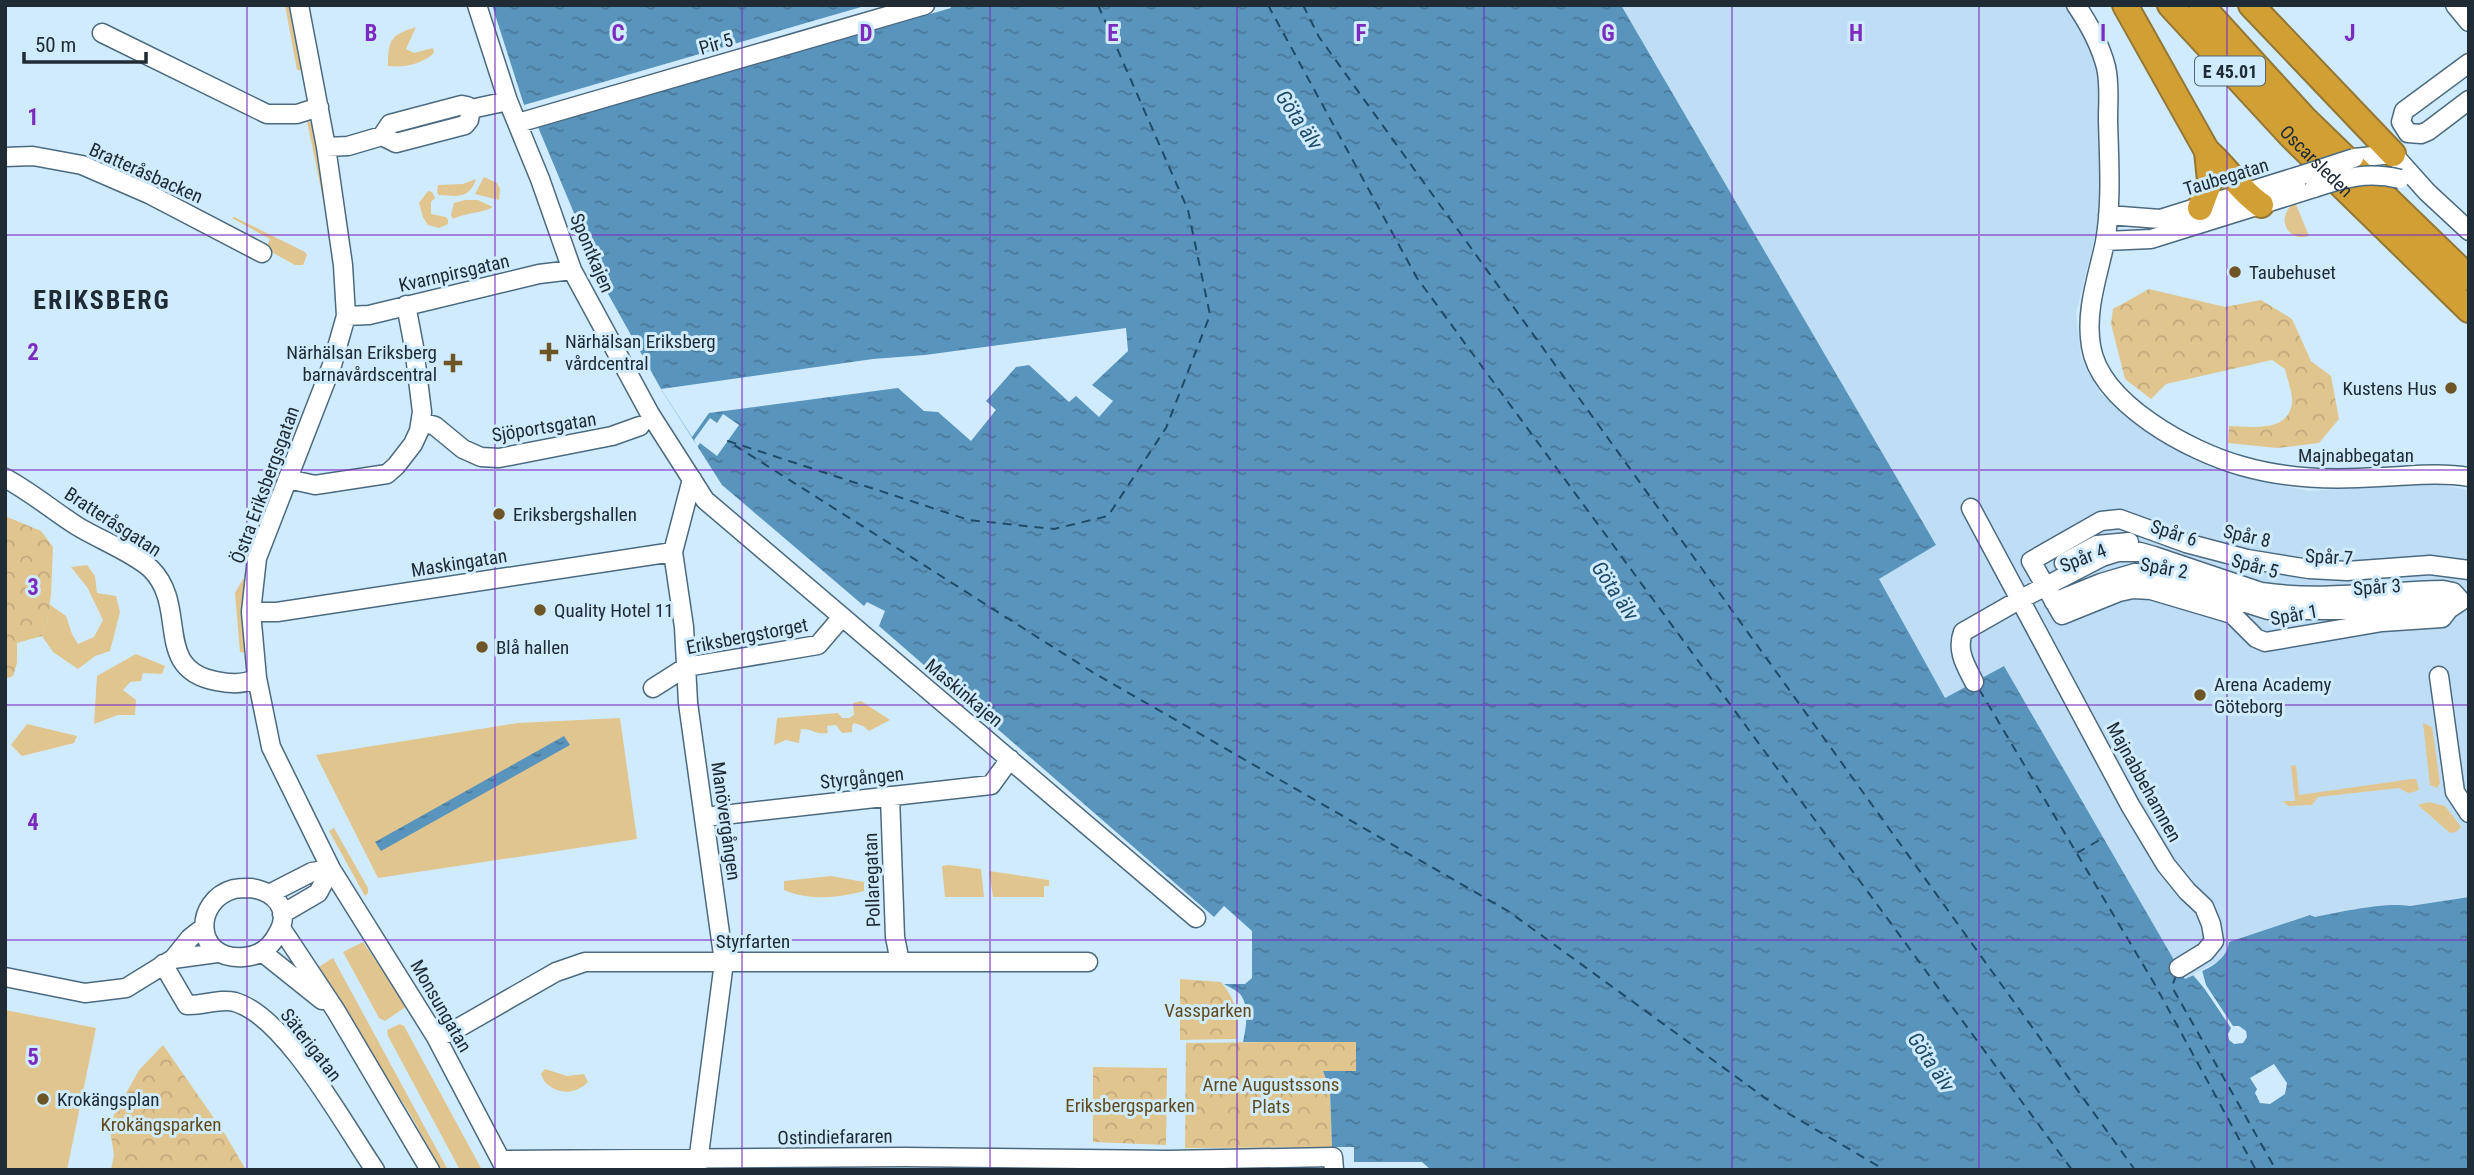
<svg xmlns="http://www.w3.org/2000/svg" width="2474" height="1175" font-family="'Roboto Condensed',sans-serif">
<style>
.built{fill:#bfdef5}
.grass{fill:#e1c58f}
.forest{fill:url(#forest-crowns)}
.water{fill:url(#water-ripples)}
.pier{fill:#d0ebfe}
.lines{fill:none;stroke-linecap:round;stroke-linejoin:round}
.ferry{stroke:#1e4b68;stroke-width:2;stroke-dasharray:9 7;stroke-linecap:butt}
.minor-casing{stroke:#4c6a7f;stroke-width:21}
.highway-casing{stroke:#937734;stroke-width:28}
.minor{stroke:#fff;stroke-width:18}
.highway{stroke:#d19f34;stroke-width:24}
.minor-bridge-casing{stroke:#4c6a7f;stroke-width:21;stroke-linecap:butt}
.minor-bridge{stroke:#fff;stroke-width:18}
.grid{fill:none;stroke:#7b2cbf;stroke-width:2;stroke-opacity:0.55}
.poi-dot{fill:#6d5525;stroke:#d0ebfe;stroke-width:2.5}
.labels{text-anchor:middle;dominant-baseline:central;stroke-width:6;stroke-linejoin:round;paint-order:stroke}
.shield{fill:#d0ebfe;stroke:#556571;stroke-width:2}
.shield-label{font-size:18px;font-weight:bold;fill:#202c35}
.street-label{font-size:19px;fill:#202c35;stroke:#d0ebfe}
.poi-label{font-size:19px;fill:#202c35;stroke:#d0ebfe;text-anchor:start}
.park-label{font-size:19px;fill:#614b1c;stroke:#d0ebfe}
.water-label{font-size:21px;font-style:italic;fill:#1e4b68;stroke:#d0ebfe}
.district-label{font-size:26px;font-weight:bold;letter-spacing:2px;fill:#202c35;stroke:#d0ebfe}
.grid-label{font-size:23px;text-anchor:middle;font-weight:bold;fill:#7b2cbf;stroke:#d0ebfe;stroke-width:6;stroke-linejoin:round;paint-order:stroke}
</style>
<defs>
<pattern id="forest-crowns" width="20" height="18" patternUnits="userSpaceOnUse" patternTransform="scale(1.75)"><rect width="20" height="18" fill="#e1c58f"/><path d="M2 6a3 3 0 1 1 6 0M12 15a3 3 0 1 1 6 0" fill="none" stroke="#c1a97c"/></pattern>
<pattern id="water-ripples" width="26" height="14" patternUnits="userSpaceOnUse" patternTransform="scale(1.75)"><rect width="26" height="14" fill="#5994bc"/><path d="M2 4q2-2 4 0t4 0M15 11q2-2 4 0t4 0" fill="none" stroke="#49799a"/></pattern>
</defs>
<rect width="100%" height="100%" fill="#d0ebfe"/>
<path class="built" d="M1621 5H2066L2075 18 2099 69V220L2076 313 2081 358 2100 393 2137 423 2187 456 2254 480 2309 491 2429 483 2469 490V897L2410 906 2401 905 2353 910 2315 917 2310 915 2258 932 2228 951 2222 959 2185 979 2004 666 1945 698 1879 579 1936 545Z"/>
<path class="grass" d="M285 5H292L302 70H297Z
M416 27 406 49 414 53 433 48 434 53C422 64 404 68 388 66 388 39 391 35 416 27Z
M307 121 314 124 331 238Z
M484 177 497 183 500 189 499 200 475 194Z
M476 179C469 200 456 196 439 195L437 192 438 185 463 184Z
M428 191 432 192 435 198 431 202V214L446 217 448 220V224L439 228 428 225 423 217 419 203Z
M465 200H478L493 207C481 214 466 212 453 219L451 215 454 203Z
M2295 202 2309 236C2285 243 2276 215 2295 202Z
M234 217 305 252 307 255 303 265H295L266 249 270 239 232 218Z
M87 565 95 576 97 593 116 596 120 612 110 651 95 656 78 669 53 652 42 636 47 623 49 604 66 616 72 634 78 644 94 637 103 620 87 587 71 567Z
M243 579 249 580 247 653 240 652 235 593Z
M136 654 165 666 162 674 143 673 141 681 130 682 123 690 136 700 135 715H118L94 724 97 676Z
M861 701 890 720 869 731 863 726 854 723 852 726V732L842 733 836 725 827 726 828 733C815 735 812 728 801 729L799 743 786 740 774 745 777 718 838 713 842 718H849L854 715 853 703Z
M620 718 637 839 378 878 316 755 518 723Z
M2423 723 2432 727 2440 783 2437 788 2430 785Z
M27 724 77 736 74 743 22 756 11 745Z
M2296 765 2299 795 2412 779H2416L2419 789 2417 791 2408 793 2399 788 2318 797 2312 805 2288 806 2283 801H2295L2291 766Z
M2429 802 2445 806 2461 827 2456 832 2450 833 2418 805Z
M334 828 368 888V893L365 896 329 831Z
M949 865 981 869 984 897H945L942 866Z
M989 871 1049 880V886H1044V897H993Z
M831 876 864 882V891C839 898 808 901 784 890V881Z
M363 942 407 1006 385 1021 379 1018 343 952Z
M333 958 448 1170H441L410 1114 317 968Z
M5 1010 96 1028 67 1170H5Z
M400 1024 404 1026 482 1170H460L388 1036 387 1030Z
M545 1069 567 1076 584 1074 588 1082C575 1095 557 1095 544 1081L541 1074Z"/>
<path class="forest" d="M2149 289 2225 307 2261 300 2292 319 2311 361 2331 376 2339 419 2319 443 2277 448 2228 443 2229 426C2250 426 2288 434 2292 403 2293 393 2287 379 2285 369L2272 360 2166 384 2151 399 2125 379 2111 324 2113 309Z
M5 516 41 531 53 547 51 594 47 623 42 636 17 643V663L13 676 5 679Z
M1180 979 1221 982C1237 1002 1238 1013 1237 1039L1180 1040Z
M1356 1041V1071H1323L1330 1090 1332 1147 1185 1148 1186 1043Z
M163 1045 225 1134 246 1170H111L114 1155 109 1124 139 1070Z
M1093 1067 1167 1068 1166 1145 1093 1142Z"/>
<path class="water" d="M492 5H1621L1936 545 1879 579 1945 698 2004 666 2185 979C2202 971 2227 963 2229 942L2310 915 2315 917C2341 912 2384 902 2410 906L2469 897V1170H1431L1422 1162H1354V1147H1332L1330 1090 1323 1071H1356V1042H1243C1246 1028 1250 1006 1240 994 1236 990 1229 987 1224 984H1245L1252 978V931L1224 906 1214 917 879 626 885 611 867 602 864 606 722 485 661 389 607 292 538 127 524 105Z
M564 736 570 745 381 851 375 842Z"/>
<path class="pier" d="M868 5H950L951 8 538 127 524 105Z
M1126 328 1128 351 1092 385 1113 401 1099 417 1076 396 1069 402 1029 365 1016 367 986 401 996 410 971 441 938 412 924 411 898 388 709 413 692 437 661 389 873 359 925 355Z
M723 414 739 425 717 456 700 443 697 447 694 440 710 418 717 423Z
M2202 970 2206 985 2233 1026H2239L2246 1031 2247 1037 2243 1043 2234 1044 2229 1040 2228 1034 2231 1028 2204 988 2193 975Z
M2274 1064 2287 1083 2285 1094 2270 1104 2260 1103 2255 1093 2257 1089 2250 1078Z"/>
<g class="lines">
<path class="ferry" d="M1098 5 1188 210 1210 315 1166 428 1108 516 1054 529 969 520 728 441 1094 673 1508 911 1779 1108 1885 1170
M1268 5 1417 278 2072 1170
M1303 5 1319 37 2135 1170
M1979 689 2154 983 2256 1170
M2077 853 2103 838
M2176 975 2172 987 2276 1170"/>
<g class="minor-casing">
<path id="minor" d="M299 5 326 147 343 265 346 316 332 365 257 558 251 612 257 678 271 747 331 869 436 1037 506 1170
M477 5 508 101 540 179 572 270 650 414 705 500 1196 918
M2076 5C2089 24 2100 44 2106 67 2110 84 2108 102 2108 120 2109 160 2112 202 2105 242 2098 276 2085 310 2091 346 2100 404 2191 452 2242 466 2287 479 2332 480 2379 477 2409 476 2439 472 2469 477
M2455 5 2469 22
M102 33 267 114H297L319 107
M2469 63 2404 111 2401 122 2408 133 2421 134 2428 131 2469 100
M471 109 508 101
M518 123 925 5
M326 147 348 146 382 136 390 124 462 105 467 106 471 109 469 120 465 125 396 143 382 136
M5 157 33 156 82 165 149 194 262 253
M2354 158 2393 154 2427 192 2469 231
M2108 215 2160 219 2302 175
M2105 241 2151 239 2314 188
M346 316 369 315 539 274 572 270
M422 422 435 426 463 449 481 457 499 458 612 436 640 426
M5 478C31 492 52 510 77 526 98 539 134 553 151 569 189 607 152 669 216 681 230 684 244 685 257 678
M288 479 315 485 387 474 396 466 413 444 419 431 422 412 414 347 406 305
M692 479 673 552 684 627 688 703 724 962 697 1170
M1971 508 2130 805 2166 865 2187 891 2204 907 2211 924 2214 941 2205 952 2179 968
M2064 563 2097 545 2129 542
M2461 601 2449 609 2442 618 2382 622 2265 642 2256 638 2232 614 2151 590 2133 589 2119 592 2062 615 2031 561 2101 521 2120 519 2186 543 2247 559 2309 569 2347 571 2430 565 2469 570
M2054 602 2101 583 2135 573 2148 574 2182 583 2268 610H2344L2460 601
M251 612H277L673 552
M2439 676 2455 792 2469 813
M1974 682C1966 666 1956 651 1963 632L2019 600 2102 557 2118 552H2140L2154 556 2261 592C2322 601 2383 591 2443 590L2453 592 2461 601
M653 688 686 667 818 645 842 617
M890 796 895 937 900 962
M705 817 991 785 1010 759
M250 888C274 891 292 909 278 933 271 947 260 956 244 957 193 961 193 900 234 889 239 888 245 888 250 888Z
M271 893 312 872 331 869
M282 914 318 893 331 869
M281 928 336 1011 430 1170
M262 952 322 1000
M173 959 217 953
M163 964 187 1005C203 1006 220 998 235 1002 286 1017 344 1125 375 1170
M5 977 85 993 126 988 173 959 190 938 204 927
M436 1037 453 1031 556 972 585 962H1088
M501 1160 904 1157 1169 1160 1333 1157 1334 1170"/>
</g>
<g class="highway-casing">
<g id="highway">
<path d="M2125 5 2207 151 2210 181 2200 208"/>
<path id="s1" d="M2170 5 2291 136 2469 310"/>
<path d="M2201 5 2304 118 2469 278"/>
<path d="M2251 5 2393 154"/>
<path d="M2207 151C2227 168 2239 190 2261 205"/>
</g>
</g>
<use href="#minor" class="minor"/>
<use href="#highway" class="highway"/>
<g class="minor-bridge-casing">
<path id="minor-bridge" d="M2302 175 2354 158
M2314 188C2343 178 2368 171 2400 179"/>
</g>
<use href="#minor-bridge" class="minor-bridge"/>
</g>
<path class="grid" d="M247 5V1170M495 5V1170M742 5V1170M990 5V1170M1237 5V1170M1484 5V1170M1732 5V1170M1979 5V1170M2227 5V1170M5 235H2469M5 470H2469M5 705H2469M5 940H2469"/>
<g class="poi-dot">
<circle cx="2235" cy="272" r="7"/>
<path d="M545.5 341.5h7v7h7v7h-7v7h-7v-7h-7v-7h7z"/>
<path d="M449.5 352.5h7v7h7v7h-7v7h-7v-7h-7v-7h7z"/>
<circle cx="2451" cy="388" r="7"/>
<circle cx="499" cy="514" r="7"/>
<circle cx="540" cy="610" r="7"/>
<circle cx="482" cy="647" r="7"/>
<circle cx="2200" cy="695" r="7"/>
<circle cx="43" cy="1099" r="7"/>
</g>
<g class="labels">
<rect class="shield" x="2195" y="56.5" width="70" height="29" rx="5"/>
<g class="shield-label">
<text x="2230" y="71">E 45.01</text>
</g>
<g class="street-label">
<text transform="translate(716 44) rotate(-16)">Pir 5</text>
<text stroke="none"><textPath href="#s1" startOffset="214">Oscarsleden</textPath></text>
<text transform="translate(146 173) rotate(24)">Bratteråsbacken</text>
<text transform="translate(2226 177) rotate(-17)">Taubegatan</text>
<text transform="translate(592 253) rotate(67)">Spontkajen</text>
<text transform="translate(454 273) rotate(-13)">Kvarnpirsgatan</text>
<text transform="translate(544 427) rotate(-9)">Sjöportsgatan</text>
<text x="2356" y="455">Majnabbegatan</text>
<text transform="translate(265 485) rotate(-70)">Östra Eriksbergsgatan</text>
<text transform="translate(113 522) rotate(33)">Bratteråsgatan</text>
<text transform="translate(2174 533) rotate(18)">Spår 6</text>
<text transform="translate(2247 536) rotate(13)">Spår 8</text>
<text transform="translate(2329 557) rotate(3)">Spår 7</text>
<text transform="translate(2083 558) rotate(-21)">Spår 4</text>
<text transform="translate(459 563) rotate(-9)">Maskingatan</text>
<text transform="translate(2255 566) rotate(15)">Spår 5</text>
<text transform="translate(2164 568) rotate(10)">Spår 2</text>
<text transform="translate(2377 587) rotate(-4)">Spår 3</text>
<text transform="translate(2294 615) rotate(-10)">Spår 1</text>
<text transform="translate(747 636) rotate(-11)">Eriksbergstorget</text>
<text transform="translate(964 693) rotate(40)">Maskinkajen</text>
<text transform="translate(862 778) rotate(-6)">Styrgången</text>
<text transform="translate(2144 782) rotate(61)">Majnabbehamnen</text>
<text transform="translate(726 821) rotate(82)">Manövergången</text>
<text transform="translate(872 880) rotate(-92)">Pollaregatan</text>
<text x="753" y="941">Styrfarten</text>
<text transform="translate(441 1006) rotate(60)">Monsungatan</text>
<text transform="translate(311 1045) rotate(52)">Säterigatan</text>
<text transform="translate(835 1137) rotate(-1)">Ostindiefararen</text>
</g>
<g class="poi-label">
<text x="2249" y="272">Taubehuset</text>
<text x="565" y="341">Närhälsan Eriksberg<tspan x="565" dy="22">vårdcentral</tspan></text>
<text x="437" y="352" text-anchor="end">Närhälsan Eriksberg<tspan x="437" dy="22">barnavårdscentral</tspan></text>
<text x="2437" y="388" text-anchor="end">Kustens Hus</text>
<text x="513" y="514">Eriksbergshallen</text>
<text x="554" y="610">Quality Hotel 11</text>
<text x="496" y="647">Blå hallen</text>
<text x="2214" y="684">Arena Academy<tspan x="2214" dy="22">Göteborg</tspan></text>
<text x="57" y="1099">Krokängsplan</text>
</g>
<g class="park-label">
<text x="1208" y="1010">Vassparken</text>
<text x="1271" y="1084">Arne Augustssons<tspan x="1271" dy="22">Plats</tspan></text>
<text x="1130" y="1105">Eriksbergsparken</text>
<text x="161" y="1124">Krokängsparken</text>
</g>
<g class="water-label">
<text transform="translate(1299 120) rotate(56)">Göta älv</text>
<text transform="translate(1615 591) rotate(56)">Göta älv</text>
<text transform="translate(1931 1062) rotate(56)">Göta älv</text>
</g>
<g class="district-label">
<text x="102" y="300">ERIKSBERG</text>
</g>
</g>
<g class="grid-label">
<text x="371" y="41">B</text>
<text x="618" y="41">C</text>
<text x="866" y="41">D</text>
<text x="1113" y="41">E</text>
<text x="1361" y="41">F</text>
<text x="1608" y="41">G</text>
<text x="1856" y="41">H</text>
<text x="2103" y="41">I</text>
<text x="2350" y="41">J</text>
<text x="33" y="125">1</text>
<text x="33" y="360">2</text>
<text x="33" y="595">3</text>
<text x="33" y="830">4</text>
<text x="33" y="1065">5</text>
</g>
<rect width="2474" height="1175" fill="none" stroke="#202c35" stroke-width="14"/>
<path d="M24 52v10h122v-10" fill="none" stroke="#202c35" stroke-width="3.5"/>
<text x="35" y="52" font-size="21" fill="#202c35" stroke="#d0ebfe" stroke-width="5" paint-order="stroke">50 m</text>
</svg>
